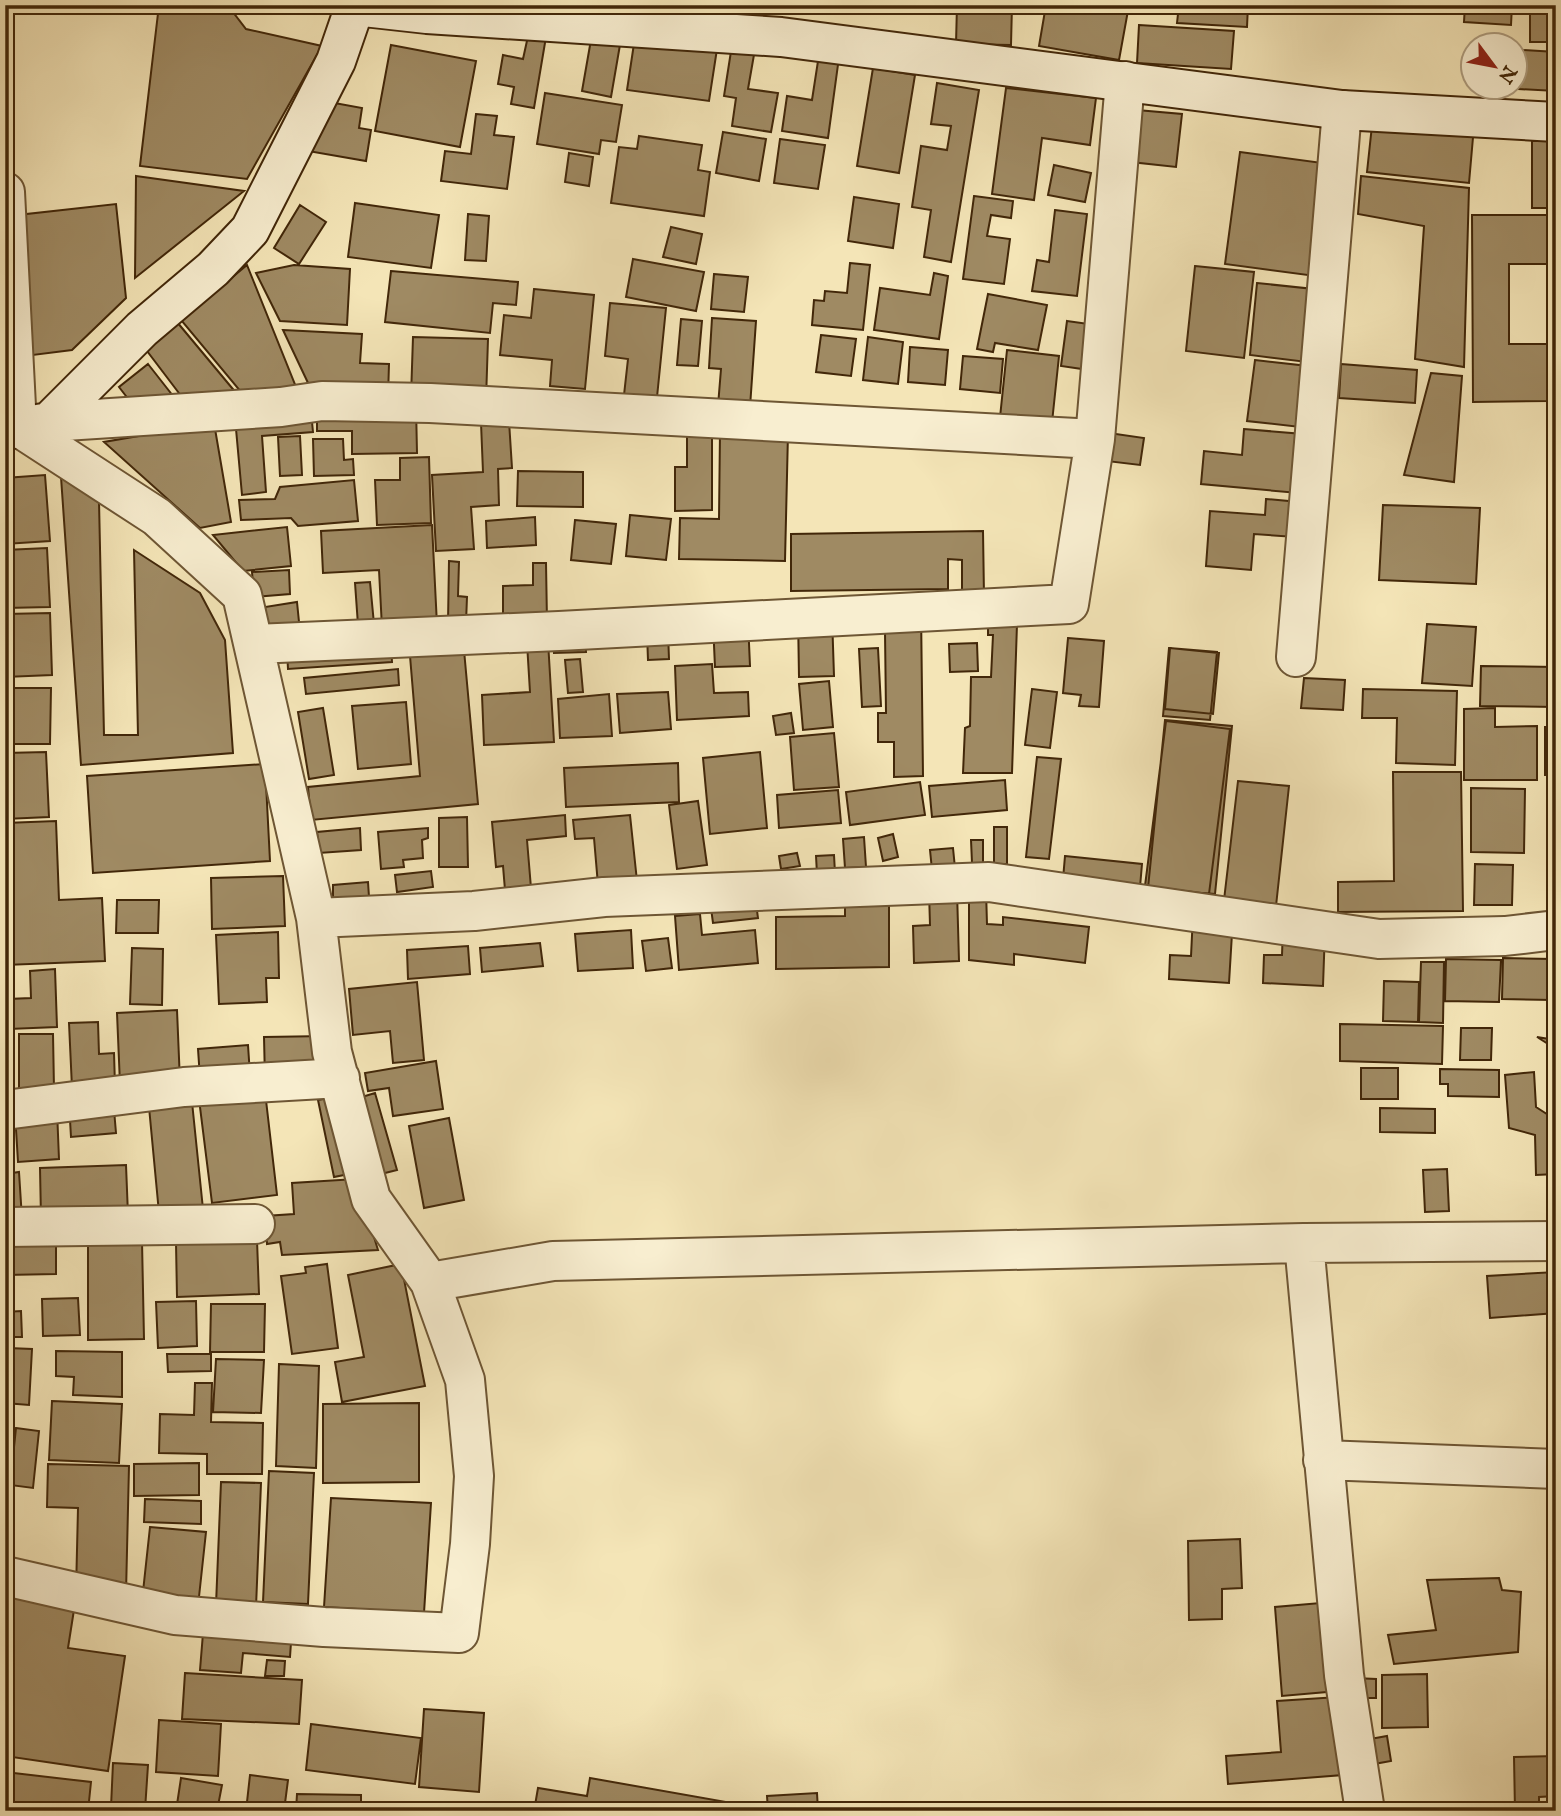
<svg xmlns="http://www.w3.org/2000/svg" width="1561" height="1816" font-family="'IM FELL English',serif">
<style>
.building{fill:#9f8a63;stroke:#422709;stroke-width:2}
.lines{fill:none;stroke-linecap:round;stroke-linejoin:round}
.street-casing{stroke:#6e5634;stroke-width:42}
.secondary-casing{stroke:#422709;stroke-width:42}
.street{stroke:#f8eed0;stroke-width:38}
.secondary{stroke:#f8eed0;stroke-width:38}
</style>
<rect width="100%" height="100%" fill="#f4e5b7"/>
<filter id="stains"><feTurbulence type="fractalNoise" baseFrequency=".00286" numOctaves="4"/><feColorMatrix values="0 0 0 0 .2 0 0 0 0 .09 0 0 0 0 .02 0 0 0 .5 -.17"/></filter>
<radialGradient id="worn" r=".72"><stop offset=".6" stop-color="#630" stop-opacity="0"/><stop offset="1" stop-color="#630" stop-opacity=".3"/></radialGradient>
<path class="building" d="M159 5 229 7 246 29 322 46 247 179 140 166Z
M957 5H1012L1011 45 956 44Z
M1046 5H1129L1119 60 1039 46Z
M1179 5H1248L1247 27 1177 23Z
M1465 5H1512L1511 25 1464 22Z
M1530 5H1556V42H1530Z
M1139 25 1234 31 1231 69 1137 63Z
M530 27 547 31 534 108 511 104 514 87 498 84 503 55 523 59Z
M592 34 621 39 611 97 582 91Z
M635 37 717 49 709 101 627 90Z
M391 45 476 61 460 147 375 131Z
M732 45 755 49 748 89 778 93 771 132 732 126 736 98 724 96Z
M820 48 840 50 828 138 782 131 787 96 812 100Z
M1522 50 1556 52V91L1519 89Z
M873 68 915 75 899 173 857 166Z
M937 83 979 90 951 262 924 257 931 210 912 207 921 146 947 150 951 126 931 124Z
M1006 88 1096 98 1090 145 1042 138 1034 200 992 194Z
M545 93 622 105 616 142 601 140 599 154 537 144Z
M329 102 362 108 359 128 371 130 366 161 308 151 313 123 325 125Z
M1137 110 1182 114 1176 167 1131 162Z
M476 114 497 116 494 135 514 137 507 189 441 181 445 151 471 154Z
M1373 116 1474 126 1469 183 1367 172Z
M723 132 766 139 759 181 716 173Z
M639 136 702 145 698 170 710 172 704 216 611 203 619 147 637 149Z
M780 139 825 145 818 189 774 183Z
M1532 141H1556V208H1532Z
M1240 152 1330 164 1315 276 1225 264Z
M569 153 593 157 589 186 565 182Z
M1054 165 1091 173 1085 202 1048 195Z
M136 176 244 191 135 278Z
M1361 176 1469 188 1464 367 1415 359 1424 226 1358 214Z
M974 196 1013 201 1011 218 991 215 987 236 1010 239 1004 284 963 279Z
M854 197 899 204 893 248 848 241Z
M355 203 439 215 431 268 348 257Z
M116 204 126 298 72 350 33 355 18 215Z
M300 205 326 222 299 264 274 248Z
M1055 210 1087 214 1077 296 1032 291 1037 260 1049 262Z
M468 214 489 216 486 261 465 260Z
M1472 215H1548V264H1509V344H1548V401L1473 402Z
M671 227 702 234 696 264 663 257Z
M633 259 704 272 696 311 626 297Z
M850 263 870 265 863 330 812 325 814 300 824 301 825 291 847 293Z
M247 265 300 397 251 404 181 320Z
M294 265 350 269 347 325 280 321 256 273Z
M1195 266 1254 272 1244 358 1186 351Z
M391 271 518 282 516 305 493 303 490 333 385 322Z
M934 273 948 276 939 339 874 330 880 288 930 295Z
M714 274 748 277 744 312 711 309Z
M1257 283 1323 290 1315 363 1250 355Z
M534 289 594 295 585 389 550 386 552 360 500 355 504 315 531 318Z
M988 294 1047 305 1038 350 995 343 993 352 977 349Z
M610 303 666 308 656 407 623 404 628 359 605 356Z
M712 318 756 321 750 407 718 406 721 369 709 368Z
M681 319 702 321 698 366 677 365Z
M1067 321 1096 325 1089 370 1061 366Z
M177 322 242 400 188 405 144 347Z
M283 330 362 334 360 363 389 364 388 397 309 385Z
M821 335 856 339 851 376 816 372Z
M413 337 488 339 486 400 411 397Z
M868 337 903 342 898 384 863 380Z
M910 347 948 350 945 385 908 382Z
M1007 350 1059 356 1051 432 999 427Z
M963 356 1003 359 1000 393 960 389Z
M1255 360 1308 366 1300 427 1247 421Z
M148 364 177 401 136 409 119 387Z
M1341 364 1417 370 1415 403 1339 398Z
M1431 373 1462 376 1454 482 1404 475Z
M416 406 417 453 352 454V431H317V407Z
M311 412 313 432 262 436 266 492 242 495 235 418Z
M687 417H712V510L675 511V467H687Z
M509 421 512 468 498 469 499 505 471 507 474 549 436 551 432 475 483 472 481 423Z
M214 423 231 522 200 528 104 442Z
M1244 429 1303 434 1298 493 1201 484 1204 451 1242 455Z
M720 432 788 433 785 561 679 559 680 518 719 519Z
M1102 432 1144 438 1140 465 1098 460Z
M300 436 302 475 280 476 278 437Z
M313 439H343L344 460 353 459 354 475 314 476Z
M429 457 431 523 377 525 375 480H400V458Z
M518 471 583 472V507L517 506Z
M45 475 50 541 5 544V478Z
M61 477 99 501 104 735H138L134 550 200 593 225 640 233 753 81 765Z
M354 480 358 521 298 526 291 518 241 520 239 500 275 499 280 487Z
M1266 499 1299 502 1295 537 1254 534 1251 570 1206 566 1210 511 1265 515Z
M1383 505 1480 508 1476 584 1379 580Z
M630 515 671 519 666 560 626 556Z
M535 517 536 545 487 548 486 521Z
M575 520 616 524 611 564 571 560Z
M432 525 437 625 382 628 379 570 323 573 321 531Z
M287 527 291 566 243 571 213 535Z
M983 531 984 596H962V560L948 559V589L791 591V534Z
M47 548 50 607 5 608V550Z
M449 561 459 562 458 596 467 597 466 623H448Z
M533 563H546L547 622H503V586L533 585Z
M289 570 290 594 254 597 252 572Z
M370 582 374 624 358 625 355 583Z
M297 602 300 632 269 637 265 607Z
M921 609 923 776 894 777V742H878V713H886L885 632Z
M50 613 52 675 5 677V614Z
M798 616H832L834 676 799 677Z
M748 621 750 666 715 667 713 623Z
M988 624H1017L1012 773H963L965 728 970 726 971 677H991L993 635H988Z
M1427 624 1476 627 1472 686 1422 683Z
M668 632 669 659 648 660 647 633Z
M585 635 586 652 554 653V637Z
M1068 638 1104 641 1099 707 1079 706 1081 695 1063 693Z
M463 639 478 804 311 820 308 787 420 776 409 644Z
M548 641 554 742 484 745 482 695 530 692 527 643Z
M977 643 978 671 950 672 949 644Z
M391 644 392 662 288 669 287 651Z
M878 648 881 706 862 707 859 649Z
M1169 648 1217 652 1210 720 1163 716Z
M1170 648 1219 653 1213 714 1165 709Z
M580 659 583 692 568 693 565 660Z
M712 664 714 693 748 692 749 716 677 720 675 666Z
M1481 666 1556 667V707L1480 706Z
M398 669 399 685 306 694 304 678Z
M1304 678 1345 680 1343 710 1301 708Z
M829 681 833 727 803 730 799 684Z
M5 688H51L50 744H5Z
M1032 689 1057 692 1050 748 1025 745Z
M1363 689 1457 691 1455 765 1396 763 1397 718H1362Z
M668 692 671 729 620 733 617 694Z
M609 694 612 736 560 738 558 699Z
M406 702 411 764 358 769 352 706Z
M323 708 334 775 309 779 298 712Z
M1495 708V727L1537 726V780H1464V709Z
M791 713 794 733 776 735 773 716Z
M1165 720 1232 726 1215 894 1148 888Z
M1166 721 1230 729 1209 894 1145 886Z
M1545 727H1556V775H1545Z
M834 733 839 787 794 790 790 737Z
M46 752 49 817 5 819V753Z
M760 752 767 828 710 834 703 758Z
M1037 757 1061 759 1049 859 1026 857Z
M678 763 679 802 566 807 564 768Z
M265 764 270 861 93 873 87 776Z
M1393 772H1461L1463 911 1338 912V882L1394 881Z
M1005 780 1007 810 932 817 929 786Z
M1238 781 1289 786 1276 906 1224 900Z
M920 782 925 815 850 825 846 792Z
M1471 788 1525 789 1524 853 1471 852Z
M838 790 841 823 779 828 777 795Z
M698 801 707 865 677 869 669 805Z
M565 815 566 836 527 840 531 888 505 890 503 866 496 867 492 822Z
M630 815 637 881 598 885 594 838 575 839 573 820Z
M467 817 468 867H439V818Z
M56 821 59 900 102 898 105 961 5 965V823Z
M994 827H1007V864H994Z
M360 828 361 850 319 853 317 832Z
M428 828V838L422 840 423 858 403 860 404 867 381 869 378 832Z
M893 834 898 857 883 861 878 838Z
M864 837 866 867 845 868 843 839Z
M971 840H983V863H972Z
M953 848 955 868 932 870 930 850Z
M797 853 800 866 781 869 779 856Z
M834 855 835 873 817 874 816 856Z
M1065 856 1142 864 1140 887 1063 879Z
M1475 864 1513 865 1512 905H1474Z
M431 871 433 887 397 892 395 875Z
M283 876 285 926 212 929 211 878Z
M368 882 369 897 333 900V885Z
M969 890H986L987 924 1003 925V917L1089 927 1085 963 1014 954V965L969 960Z
M957 891 959 961 914 963 913 926 930 925 929 892Z
M755 896 758 918 713 923 710 901Z
M889 897V967L776 969V917L845 916V898Z
M117 900H159L158 933H116Z
M700 914 702 935 755 930 758 963 679 970 675 916Z
M1193 915 1233 917 1229 983 1169 979 1170 955 1191 956Z
M1283 928 1325 930 1323 986 1263 983 1264 955H1282Z
M631 930 633 968 578 971 575 934Z
M278 932 279 978H266L267 1002 219 1004 216 935Z
M668 938 672 968 646 971 642 941Z
M540 943 543 966 482 972 480 948Z
M468 946 470 974 408 979 407 950Z
M132 948 163 949 162 1005 130 1004Z
M1503 958 1553 959 1552 1000 1502 999Z
M1446 959 1501 960 1499 1002 1445 1001Z
M1421 962H1444L1443 1023 1419 1022Z
M55 969 57 1027 9 1029 8 999 31 998 30 971Z
M1384 981 1419 982 1418 1022 1383 1021Z
M417 982 424 1060 393 1063 390 1031 353 1035 349 989Z
M177 1010 180 1082 120 1084 117 1013Z
M98 1022 99 1054 114 1053 115 1086 72 1088 69 1023Z
M1340 1024 1443 1026 1442 1064 1340 1061Z
M1461 1028H1492L1491 1060H1460Z
M19 1034H53L54 1089H19Z
M326 1036V1078L265 1080 264 1037Z
M1537 1037 1556 1040V1049Z
M248 1045 250 1075 200 1078 198 1049Z
M436 1061 443 1109 393 1116 389 1088 368 1091 365 1073Z
M1361 1068H1398V1099H1361Z
M1440 1069 1499 1070V1097L1448 1096V1084H1440Z
M1534 1072 1536 1107 1556 1120V1174L1536 1175 1535 1135 1509 1128 1505 1075Z
M264 1083 277 1195 212 1203 198 1091Z
M375 1093 397 1170 373 1176 352 1100Z
M338 1096 354 1173 334 1177 318 1100Z
M113 1098 116 1133 71 1137 69 1103Z
M192 1102 203 1209 159 1213 149 1107Z
M1380 1108 1435 1109V1133L1380 1132Z
M57 1110 59 1159 18 1162 15 1113Z
M449 1118 464 1200 424 1208 409 1126Z
M7 1120 11 1162 5 1163V1121Z
M126 1165 128 1215 41 1218 40 1168Z
M1447 1169 1449 1211 1425 1212 1423 1170Z
M19 1172 22 1219 5 1220V1174Z
M356 1179 378 1250 282 1255 280 1242 267 1244 265 1216 294 1214 292 1183Z
M56 1236V1274L5 1275V1237Z
M257 1240 259 1294 177 1297 176 1243Z
M142 1241 144 1339 88 1340V1242Z
M327 1264 338 1348 292 1354 281 1276 306 1273 305 1267Z
M401 1264 425 1386 342 1402 335 1362 364 1357 348 1275Z
M1556 1272V1313L1490 1318 1487 1276Z
M78 1298 80 1335 43 1336 42 1299Z
M196 1301 197 1346 158 1348 156 1302Z
M211 1304H265L264 1352H210Z
M21 1311 22 1337H5V1312Z
M1548 1326H1556V1402H1553Z
M8 1348 32 1349 29 1405 5 1403Z
M56 1351 122 1352V1397L73 1395 74 1377 56 1376Z
M167 1354H211V1371L168 1372Z
M216 1359 264 1360 261 1413 213 1412Z
M279 1364 319 1366 316 1468 276 1466Z
M195 1383H212L211 1422 263 1423 262 1474H207V1454L159 1453 160 1414 194 1415Z
M52 1401 122 1404 119 1463 49 1460Z
M419 1403V1482L323 1483V1404Z
M16 1428 39 1431 33 1488 10 1485Z
M199 1463V1495L134 1496V1464Z
M48 1464 129 1466 126 1593 76 1592 78 1508 47 1507Z
M269 1471 314 1473 308 1604 263 1602Z
M221 1482 261 1483 256 1607 216 1605Z
M331 1498 431 1503 424 1613 324 1607Z
M145 1499 201 1501V1524L144 1522Z
M150 1527 206 1532 198 1606 142 1601Z
M1240 1539 1242 1588 1222 1589V1619L1189 1620 1188 1541Z
M1499 1578 1502 1590 1521 1592 1518 1652 1394 1664 1388 1635 1436 1630 1427 1580Z
M9 1588 76 1597 68 1648 125 1656 108 1771 5 1756V1615Z
M1332 1602 1338 1691 1282 1696 1275 1607Z
M204 1621 292 1628 290 1657 243 1653 241 1673 200 1670Z
M267 1660 285 1661 284 1676H265Z
M185 1673 302 1680 299 1724 182 1719Z
M1427 1674 1428 1727 1382 1728V1675Z
M1354 1678 1376 1679V1698H1354Z
M1338 1697 1343 1775 1228 1784 1226 1756 1281 1752 1277 1701Z
M424 1709 484 1713 479 1792 419 1787Z
M159 1720 221 1724 218 1776 156 1772Z
M311 1724 421 1738 415 1784 306 1770Z
M1387 1736 1391 1761 1374 1764 1370 1739Z
M1556 1756V1796L1539 1797V1811H1515L1514 1757Z
M113 1763 148 1765 145 1810 111 1807Z
M5 1772 91 1782 88 1811H5Z
M250 1775 288 1780 284 1811H246Z
M181 1778 222 1785 217 1811H176Z
M590 1778 743 1805 742 1811H534L538 1788 587 1796Z
M817 1793 818 1811H768L767 1796Z
M297 1794 361 1795V1811H296Z"/>
<g class="lines">
<g class="street-casing">
<path id="street" d="M5 192 17 426 157 517 242 595 316 918 332 1052 371 1199 430 1282 553 1261 1304 1243 1344 1675 1365 1811
M49 422 281 407 322 401 430 403 1095 439
M255 644 559 631 1069 604 1095 439 1125 81
M1296 657 1342 110
M316 918 474 911 604 897 989 882 1379 939 1505 936 1556 930
M5 1110 184 1087 340 1078
M5 1227 255 1224
M1304 1243 1556 1241
M1323 1460 1556 1469
M5 1576 175 1615 324 1627 459 1633 470 1544 474 1476 465 1380 430 1282"/>
</g>
<g class="secondary-casing">
<path id="secondary" d="M5 430 49 422 142 329 213 269 250 230 336 61 355 6 427 14 781 37 1342 110 1556 122"/>
</g>
<use href="#street" class="street"/>
<use href="#secondary" class="secondary"/>
</g>
<rect width="1561" height="1816" fill="none" stroke="#f4e5b7" stroke-width="28"/>
<rect x="7" y="7" width="1547" height="1802" fill="none" stroke="#422709" stroke-width="3.5"/>
<rect x="14" y="14" width="1533" height="1788" fill="none" stroke="#422709" stroke-width="2"/>
<g transform="translate(1494 66) rotate(122)"><circle r="33" fill="#f8eed0" stroke="#af9e80" stroke-width="2"/>
<path d="M0-5L12 26L0 18L-12 26Z" fill="#8f2418"/>
<text y="-10" font-size="19" font-weight="bold" text-anchor="middle" fill="#422709">N</text>
</g>
<rect width="100%" height="100%" filter="url(#stains)"/>
<rect width="100%" height="100%" fill="url(#worn)"/>
</svg>
